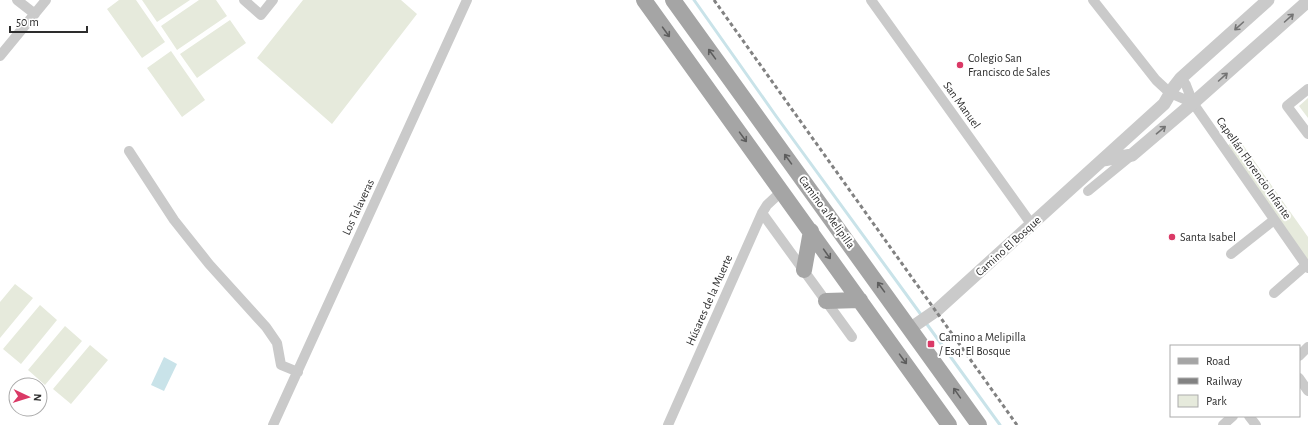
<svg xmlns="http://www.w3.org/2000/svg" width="1308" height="425" font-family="'Alegreya Sans',sans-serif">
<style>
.green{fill:#e6eadc}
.water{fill:#c9e3e9}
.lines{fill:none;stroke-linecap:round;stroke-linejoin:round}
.stream{stroke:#c9e3e9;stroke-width:3}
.minor{stroke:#cacaca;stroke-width:10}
.tertiary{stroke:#cacaca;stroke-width:13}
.primary{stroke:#a5a5a5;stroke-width:16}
.rail{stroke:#828282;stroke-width:3;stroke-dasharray:4 3;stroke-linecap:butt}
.oneway{stroke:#747474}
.oneway2{stroke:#5d5d5d}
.poi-dot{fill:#da3966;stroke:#fff;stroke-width:1.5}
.labels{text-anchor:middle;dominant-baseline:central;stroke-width:4;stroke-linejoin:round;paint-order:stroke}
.poi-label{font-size:12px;fill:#2d2d2d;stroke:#fff;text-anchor:start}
.street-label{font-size:12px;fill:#2d2d2d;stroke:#fff}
</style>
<rect width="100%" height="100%" fill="#fff"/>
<path class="green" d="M119 0H136L165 42 142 58 107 9Z
M142 0H190L157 22Z
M199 0H216L227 16 177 50 161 26Z
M303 0H401L417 14 332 124 257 58Z
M230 20 246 43 197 78 180 54Z
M171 51 205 100 182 117 147 68Z
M1308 98V118L1299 106Z
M1238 138 1308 237V262L1227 146Z
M15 284 33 298 0 338V302Z
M40 305 57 320 21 364 3 349Z
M65 326 82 341 45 385 28 370Z
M90 345 108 360 71 404 53 389Z"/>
<path class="water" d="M164 357 177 364 164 391 151 385Z"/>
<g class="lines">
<path class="stream" d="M694 0 776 116 922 316
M926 323 1000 425"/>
<path class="minor" d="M17 0 35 14
M244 0 261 15 273 0
M871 0 1032 225
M1093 0 1156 80 1170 93 1193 103
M0 56 46 0
M1181 78 1186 85 1193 103 1308 268
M1308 89 1287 106 1308 134
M129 151 174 220 209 264 266 327 277 343 281 365 298 372
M1088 191 1132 155
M762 213 852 337
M1231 254 1274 220
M1274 293 1306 265
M1299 356 1308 347
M1299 378 1308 391
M1249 416 1256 425
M273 425 467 0
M668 425 762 213 767 205 782 191
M1223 425 1233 416"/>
<path class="tertiary" d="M1103 160 1132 155 1193 103 1308 1
M911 328 937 310 1164 104 1174 87 1181 78 1268 0"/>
<path class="primary" d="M644 0 949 425
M673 0 979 425
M804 270 811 231
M826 301 860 300"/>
<path class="rail" d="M714 0 1017 425"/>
</g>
<defs><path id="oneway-shaft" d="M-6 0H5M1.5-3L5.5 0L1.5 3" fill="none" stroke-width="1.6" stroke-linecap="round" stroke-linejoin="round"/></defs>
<g class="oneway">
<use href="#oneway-shaft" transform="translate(1289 18) rotate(-42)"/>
<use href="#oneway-shaft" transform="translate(1239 26) rotate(138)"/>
<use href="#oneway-shaft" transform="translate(1223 77) rotate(-42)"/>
<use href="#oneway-shaft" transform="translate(1161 130) rotate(-40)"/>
</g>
<g class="oneway2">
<use href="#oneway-shaft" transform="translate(666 32) rotate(54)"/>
<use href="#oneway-shaft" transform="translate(712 54) rotate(-126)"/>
<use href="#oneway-shaft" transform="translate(743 137) rotate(54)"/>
<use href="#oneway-shaft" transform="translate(788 159) rotate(-126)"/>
<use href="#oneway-shaft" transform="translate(827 254) rotate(55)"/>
<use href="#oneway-shaft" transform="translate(881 287) rotate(-126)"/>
<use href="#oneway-shaft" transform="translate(903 359) rotate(54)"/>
<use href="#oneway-shaft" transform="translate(957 393) rotate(-125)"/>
</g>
<g class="poi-dot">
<circle cx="960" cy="65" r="4"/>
<circle cx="1172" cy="237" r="4"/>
<rect x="927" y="340" width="8" height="8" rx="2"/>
</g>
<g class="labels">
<g class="poi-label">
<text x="968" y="58">Colegio San<tspan x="968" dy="14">Francisco de Sales</tspan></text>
<text x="1180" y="237">Santa Isabel</text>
<text x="939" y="337">Camino a Melipilla<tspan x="939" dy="14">/ Esq. El Bosque</tspan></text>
</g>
<g class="street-label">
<text transform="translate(962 105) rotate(54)">San Manuel</text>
<text transform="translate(1254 168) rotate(55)">Capellán Florencio Infante</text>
<text transform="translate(358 207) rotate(-65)">Los Talaveras</text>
<text transform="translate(827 212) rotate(54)">Camino a Melipilla</text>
<text transform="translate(1008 246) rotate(-42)">Camino El Bosque</text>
<text transform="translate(709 300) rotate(-66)">Húsares de la Muerte</text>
</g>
</g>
<rect x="1170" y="345" width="130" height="72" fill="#ffffff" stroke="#ababab"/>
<rect x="1178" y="358" width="20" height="6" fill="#a5a5a5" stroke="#ababab"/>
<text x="1206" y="365" font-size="12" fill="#2d2d2d">Road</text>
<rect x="1178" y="378" width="20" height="6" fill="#828282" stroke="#ababab"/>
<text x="1206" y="385" font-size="12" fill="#2d2d2d">Railway</text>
<rect x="1178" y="395" width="20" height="12" fill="#e6eadc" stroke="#ababab"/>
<text x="1206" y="405" font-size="12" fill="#2d2d2d">Park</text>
<g transform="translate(28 397) rotate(94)"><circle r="19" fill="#ffffff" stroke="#ababab"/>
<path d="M0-3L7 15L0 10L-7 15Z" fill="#da3966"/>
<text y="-6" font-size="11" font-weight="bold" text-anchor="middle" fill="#2d2d2d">N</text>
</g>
<path d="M10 26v6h77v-6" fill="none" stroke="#2d2d2d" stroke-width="2"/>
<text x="16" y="26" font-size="12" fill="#2d2d2d" stroke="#ffffff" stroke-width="3" paint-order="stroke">50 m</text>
</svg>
